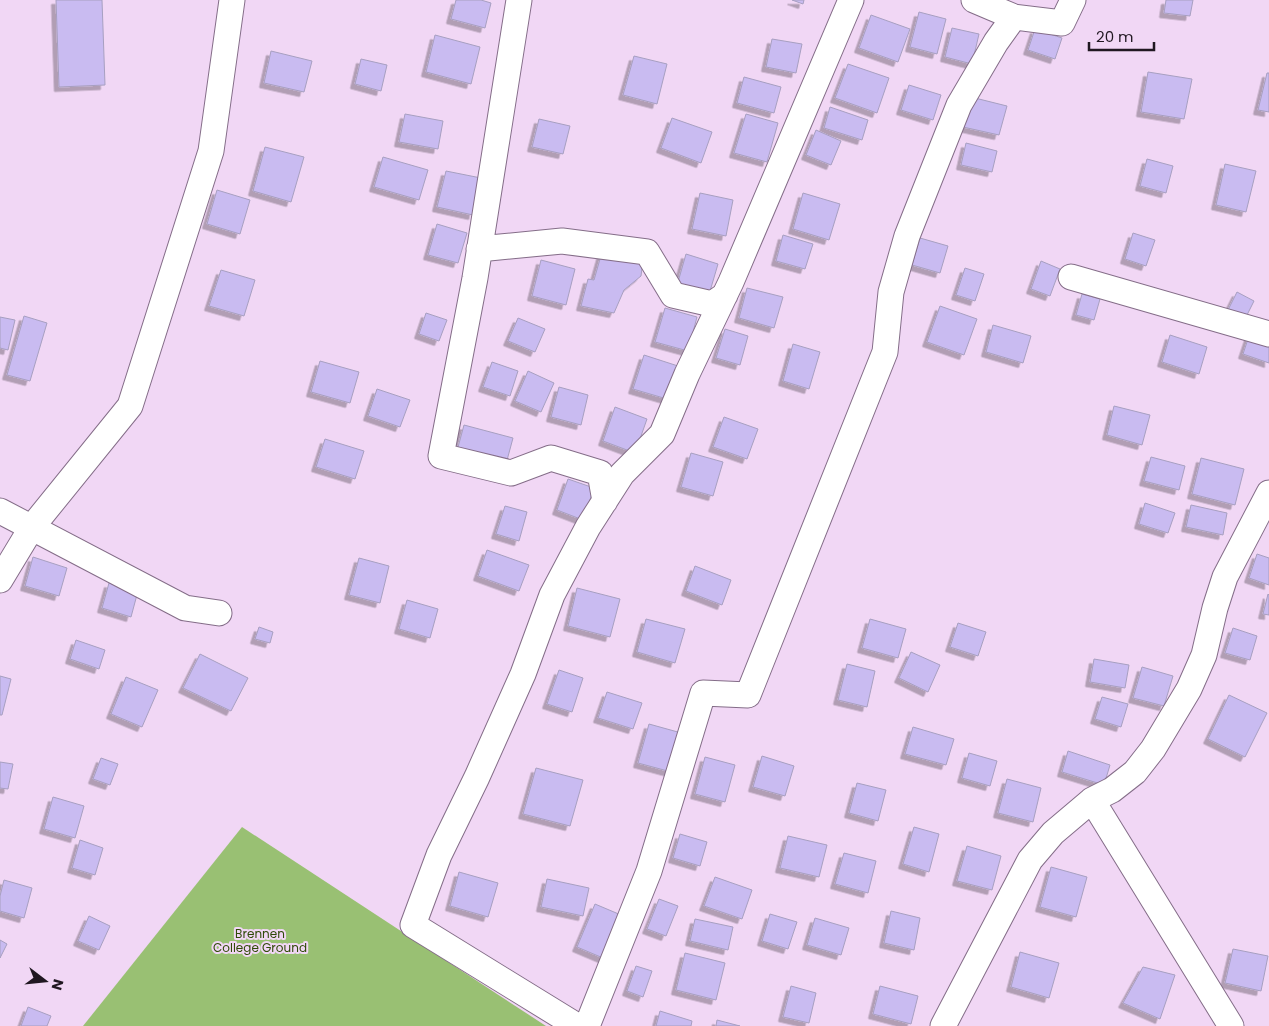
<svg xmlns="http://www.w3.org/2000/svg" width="1269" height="1026" font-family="Poppins,sans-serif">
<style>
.green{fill:#99c073}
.building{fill:#c9bbf1;stroke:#a79fc0;filter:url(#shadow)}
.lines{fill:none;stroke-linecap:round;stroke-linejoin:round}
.minor-casing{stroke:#846d88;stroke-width:27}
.minor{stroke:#fff;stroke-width:25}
.labels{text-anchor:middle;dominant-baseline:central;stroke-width:4;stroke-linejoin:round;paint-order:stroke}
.park-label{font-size:12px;fill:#2e4a07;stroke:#f1d7f5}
</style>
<defs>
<filter id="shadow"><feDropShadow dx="-4.5" dy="4.5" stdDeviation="0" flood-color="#0004"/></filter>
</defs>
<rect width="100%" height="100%" fill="#f1d7f5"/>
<path class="green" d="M242 827 546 1026H83Z"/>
<path class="building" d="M56 0H102L105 85 59 87Z
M456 0H481L491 3 485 28 451 19Z
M792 0H804L803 4Z
M1166 0H1193L1190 16 1164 13Z
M919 12 946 19 937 54 910 47Z
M871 15 910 29 898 62 859 48Z
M952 28 979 34 972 64 945 57Z
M1035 29 1062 38 1055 59 1028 50Z
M435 35 480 47 471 84 426 72Z
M772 39 802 44 796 73 766 67Z
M271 51 312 61 304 92 264 83Z
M634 56 667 64 657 104 623 95Z
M361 59 387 65 381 91 355 84Z
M848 64 889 78 877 113 835 98Z
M1148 72 1192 79 1184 119 1141 112Z
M1267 73H1269V112L1258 110Z
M744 77 781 87 774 113 737 103Z
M909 85 941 95 933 120 901 110Z
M971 97 1007 106 999 135 963 127Z
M830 107 868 120 862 140 824 128Z
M405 114 443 121 438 149 399 142Z
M746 114 778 123 767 162 734 153Z
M672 118 712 132 701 163 661 148Z
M539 119 570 126 563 154 532 147Z
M816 130 841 141 831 165 806 155Z
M966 143 997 151 992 172 961 165Z
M265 147 304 157 291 202 253 191Z
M383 157 428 170 419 200 374 187Z
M1147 159 1173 166 1166 193 1140 186Z
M1225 164 1256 171 1246 212 1216 205Z
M446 171 481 178 473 215 437 207Z
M217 190 250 200 240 234 207 224Z
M700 193 733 200 726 236 692 229Z
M803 193 840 204 829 240 793 229Z
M437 224 467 233 458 263 428 255Z
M1133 233 1155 240 1146 266 1125 259Z
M783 235 813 244 805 269 776 261Z
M920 238 948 246 940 273 912 265Z
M602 252 643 260 641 276 624 290 614 313 581 306 588 279 594 280Z
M686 254 718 264 708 298 676 289Z
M541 260 575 269 566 305 532 296Z
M1041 261 1060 269 1050 296 1031 289Z
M965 268 984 274 975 301 956 295Z
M221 270 255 280 244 316 209 306Z
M747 288 783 297 774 328 739 318Z
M1237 292 1254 301 1244 321 1227 312Z
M1082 294 1100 299 1094 320 1076 315Z
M940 306 977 319 964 355 927 342Z
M665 308 697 317 688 351 655 342Z
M426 313 447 320 439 341 419 334Z
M24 316 47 323 30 381 7 375Z
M0 317 15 320 8 350 0 348Z
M518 318 545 329 535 352 508 341Z
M993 325 1031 336 1023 363 986 352Z
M725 329 748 336 740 365 716 358Z
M1250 333 1269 339V363L1243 354Z
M1170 335 1207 347 1199 374 1162 362Z
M793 344 820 352 809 389 783 381Z
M644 355 678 366 667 399 633 389Z
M320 361 359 372 350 403 311 392Z
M492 362 518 371 510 396 483 387Z
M528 371 554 383 541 412 515 401Z
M559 387 588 395 581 425 551 417Z
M377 389 410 400 400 427 368 416Z
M1114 406 1150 415 1142 445 1107 435Z
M615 407 647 419 635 453 603 441Z
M724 417 758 429 747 459 713 447Z
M464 425 513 438 506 464 457 451Z
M325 439 364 451 355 479 316 467Z
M691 453 723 462 713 496 681 487Z
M1151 457 1185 466 1179 490 1144 481Z
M1201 458 1244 469 1235 505 1192 494Z
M568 479 594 488 583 520 557 510Z
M1145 503 1175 513 1168 533 1139 524Z
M1191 505 1227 513 1223 535 1186 527Z
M505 506 527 512 519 541 496 534Z
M487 550 529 565 519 591 478 576Z
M1257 554 1269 558V585L1249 578Z
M33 557 67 568 59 596 25 586Z
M359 558 389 566 380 603 349 595Z
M695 566 731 580 722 605 686 591Z
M109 583 138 591 131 617 102 608Z
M577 588 620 599 610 637 568 626Z
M1268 594 1269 595V615L1263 614Z
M407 600 438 609 430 638 399 629Z
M646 619 685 629 675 663 637 652Z
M870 619 906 629 898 658 862 648Z
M958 623 986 632 978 656 950 647Z
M259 627 273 632 270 643 255 639Z
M1233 628 1257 636 1250 660 1225 653Z
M76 640 105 650 99 669 70 659Z
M911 652 940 665 928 692 899 678Z
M200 654 248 678 231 711 183 688Z
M1094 659 1129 665 1125 688 1090 682Z
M847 664 875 671 867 707 838 700Z
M1142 667 1173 676 1164 706 1133 698Z
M559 670 583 678 572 712 547 704Z
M0 676 11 679 2 715H0Z
M126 677 158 690 142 727 111 714Z
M607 692 642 703 633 729 598 718Z
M1229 695 1267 713 1245 757 1208 739Z
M1102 697 1128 704 1121 727 1095 719Z
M649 724 685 734 675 773 638 763Z
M913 727 954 739 946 765 905 754Z
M1068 751 1110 765 1104 785 1062 772Z
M969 753 997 761 990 786 962 778Z
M762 756 794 766 785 796 753 787Z
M705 757 735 765 725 802 695 794Z
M101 758 118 764 110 785 93 779Z
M0 762 13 764 8 789 0 788Z
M536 768 583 780 570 826 523 814Z
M1007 779 1041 788 1033 822 998 813Z
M857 783 886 790 878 821 849 813Z
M53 797 84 806 75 838 44 829Z
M914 827 939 834 929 872 903 864Z
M680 834 707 842 700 866 673 858Z
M788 836 827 845 819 877 780 868Z
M80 840 103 848 95 875 72 868Z
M967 846 1001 856 992 890 957 881Z
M844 853 876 861 868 893 835 884Z
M1051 867 1087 877 1076 917 1040 907Z
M459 872 498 883 488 917 450 906Z
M715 877 752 890 742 919 704 906Z
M547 879 589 888 583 916 541 907Z
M4 880 32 888 24 918 0 911V896Z
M659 899 678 906 666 936 647 929Z
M595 904 621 915 603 958 577 947Z
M891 911 920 918 914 950 884 943Z
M770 914 797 922 788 949 762 941Z
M89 916 110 926 99 950 78 941Z
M815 918 849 928 841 955 807 945Z
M695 919 733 927 728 950 690 941Z
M0 940 7 944 0 958Z
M1233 949 1268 956 1261 991 1225 983Z
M1020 952 1059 963 1049 998 1011 987Z
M685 953 725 963 716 1000 676 990Z
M636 966 652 971 643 997 627 991Z
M1143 967 1175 975 1160 1019 1123 1003Z
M791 986 816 993 809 1023 783 1017Z
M880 986 918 996 911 1024 873 1014Z
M28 1007 51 1016 47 1026H21Z
M660 1011 692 1021 691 1026H656Z
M717 1020 740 1026H716Z"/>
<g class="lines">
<g class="minor-casing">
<path id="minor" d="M519 0 475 278 441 456 511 473 551 458 600 473 605 501
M974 0 1014 17
M479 249 562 241 647 252 673 295 712 304 725 295
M1071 277 1269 334
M0 511 185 608 219 613
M0 580 32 527 130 406 211 151 232 0
M1092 800 1231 1026
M577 1026 413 925 439 855 477 777 523 674 552 595 588 527 622 474 662 434 687 374 731 282 851 0
M587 1026 649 871 703 693 748 695 885 352 891 292 907 236 959 105 996 42 1014 17 1062 23 1073 0
M943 1026 1030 860 1053 833 1092 800 1112 790 1135 772 1153 749 1189 689 1204 655 1215 608 1225 577 1269 493"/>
</g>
<use href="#minor" class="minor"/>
</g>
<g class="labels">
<g class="park-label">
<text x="260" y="933">Brennen<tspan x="260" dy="14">College Ground</tspan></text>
</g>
</g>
<g transform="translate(45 981) rotate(106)" stroke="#f1d7f5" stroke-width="4" paint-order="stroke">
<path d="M0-4L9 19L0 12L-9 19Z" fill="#201721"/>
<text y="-8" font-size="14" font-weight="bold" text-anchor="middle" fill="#201721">N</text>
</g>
<path d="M1089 42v8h65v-8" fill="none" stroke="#201721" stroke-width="2.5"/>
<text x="1096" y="42" font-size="15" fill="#201721" stroke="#f1d7f5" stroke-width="4" paint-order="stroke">20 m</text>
</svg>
